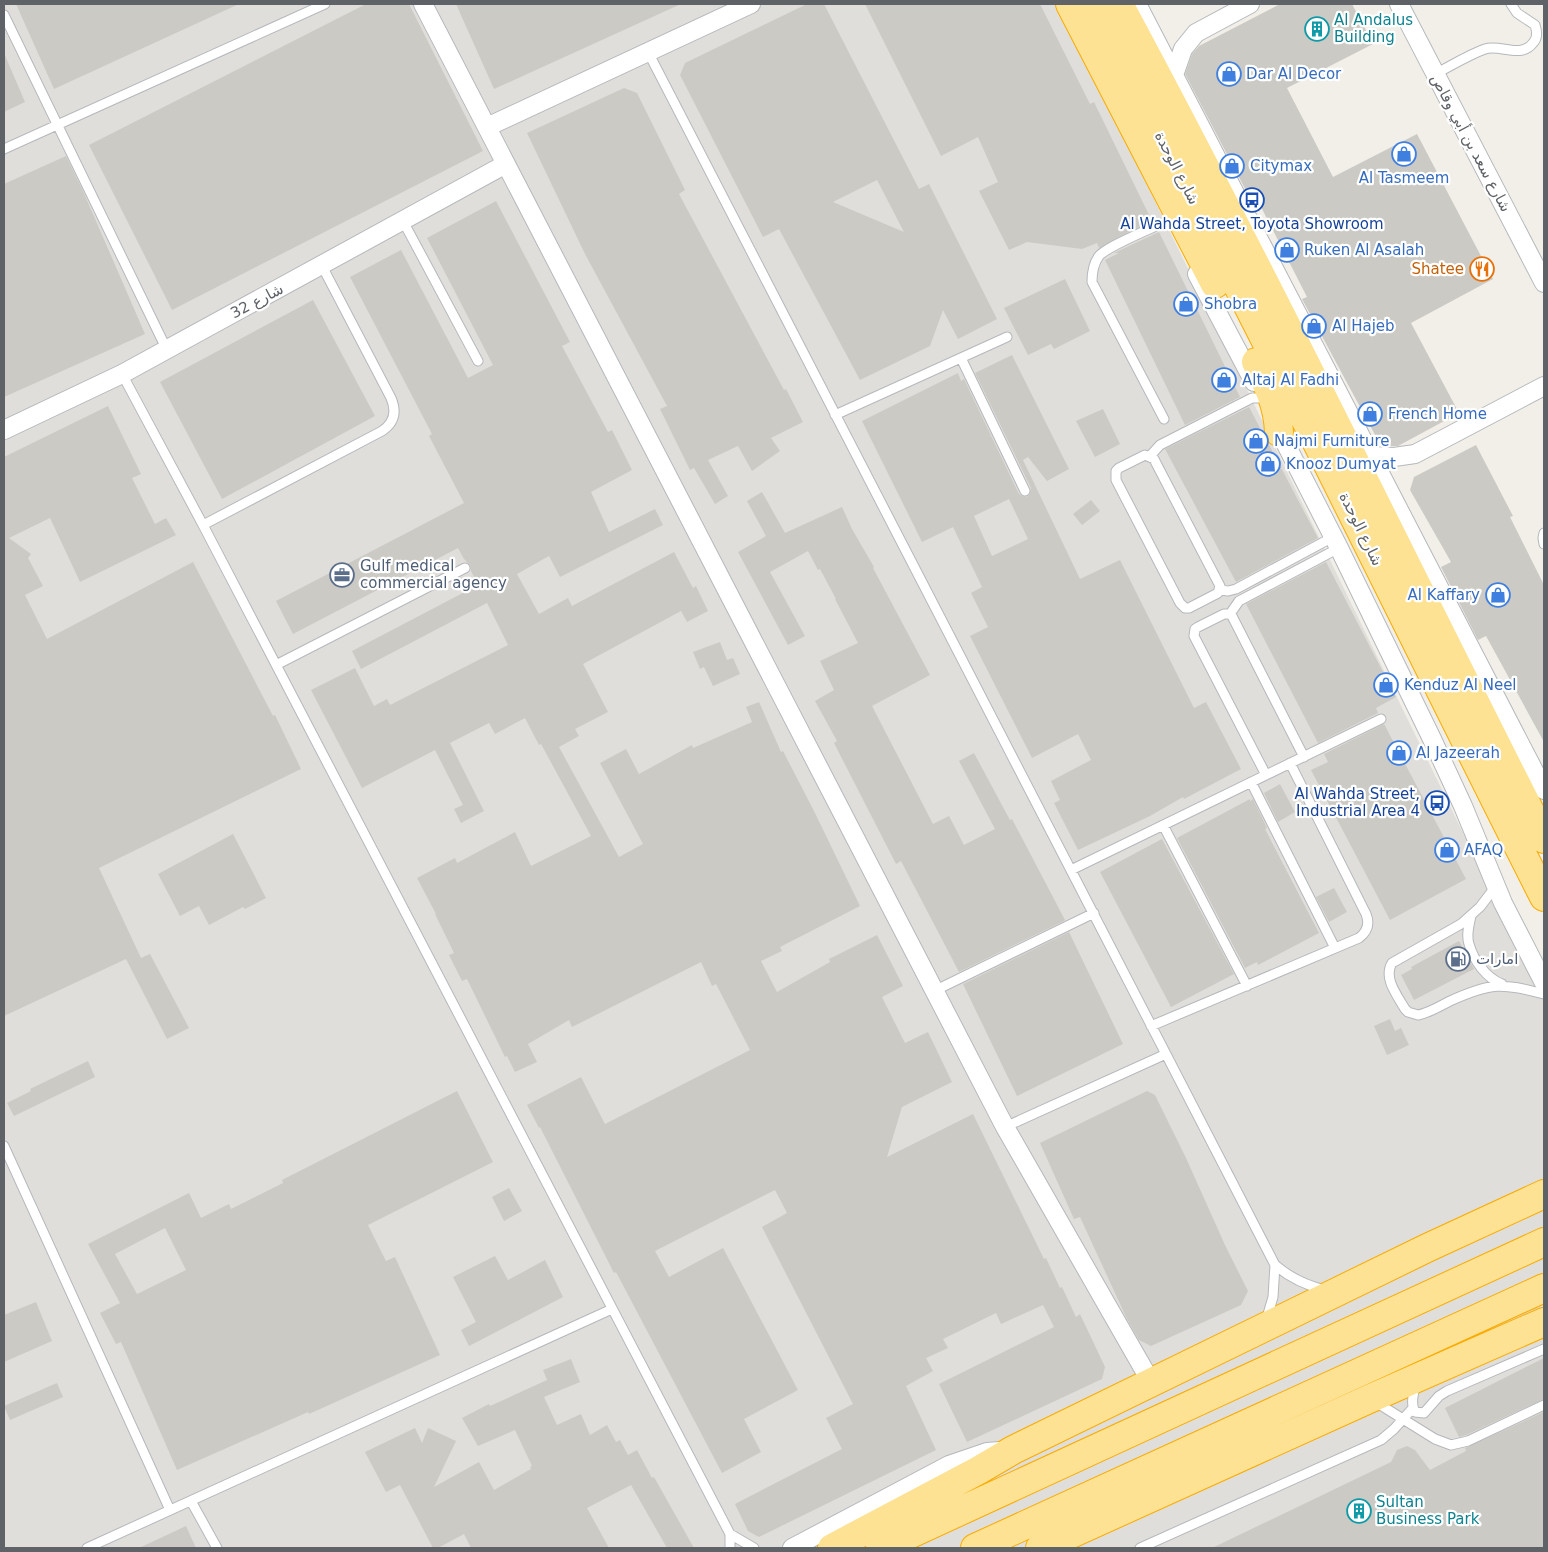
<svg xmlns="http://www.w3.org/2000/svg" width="1548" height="1552" font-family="'DejaVu Sans','Noto Sans Arabic',sans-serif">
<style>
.industrial{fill:#e0deda}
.building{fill:#cccac5;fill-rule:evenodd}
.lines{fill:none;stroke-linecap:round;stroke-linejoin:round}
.lane-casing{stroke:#b5b8bc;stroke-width:11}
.street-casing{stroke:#b5b8bc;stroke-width:20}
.highway-casing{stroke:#f9ab00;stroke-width:30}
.lane{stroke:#fff;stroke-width:9}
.street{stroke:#fff;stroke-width:18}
.highway{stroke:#fde293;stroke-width:28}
.labels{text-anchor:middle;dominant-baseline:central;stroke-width:4.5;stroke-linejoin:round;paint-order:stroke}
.culture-label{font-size:15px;fill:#0d838f;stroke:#fff;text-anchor:start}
.shop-label{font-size:15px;fill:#366cbe;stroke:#fff;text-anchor:start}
.street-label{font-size:15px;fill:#5f6368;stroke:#fff}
.transit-label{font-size:15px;fill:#164399;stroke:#fff}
.food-label{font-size:15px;fill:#c56008;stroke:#fff;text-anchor:end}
.service-label{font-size:15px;fill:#4e5e75;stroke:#fff;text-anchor:start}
</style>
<rect width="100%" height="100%" fill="#f1efe8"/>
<path class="industrial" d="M4 4H1059L1544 999V1548H4Z"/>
<path class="building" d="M16 4H239L54 89Z
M366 4H409L483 151 172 310 89 145Z
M456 4H681L494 89Z
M807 4H824L919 189 929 184 997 319 958 339 943 310 930 346 860 380 779 229 763 237 680 75 685 63ZM877 180 904 232 833 202Z
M865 4H1040L1090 104 1094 102 1152 221 1118 237 1099 248 1097 243 1082 249 1027 242 1009 250 979 191 998 182 978 137 941 156Z
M1280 4H1352L1373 44 1287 88 1333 177 1417 134 1493 279 1411 323 1459 413 1398 446H1381L1302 299 1307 297 1258 201 1253 204 1185 74 1192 54 1199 46Z
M4 53 25 102 4 112Z
M624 88 637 93 685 190 679 194 784 390 786 389 803 422 771 438 780 451 752 471 738 446 708 460 728 496 715 504 694 468 690 470 660 409 667 406 585 254 527 133Z
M66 156 83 191 145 334 4 397V184Z
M496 201 570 342 562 346 608 432 612 430 632 470 591 492 609 532 655 509 663 525 560 577 549 556 517 574 539 614 568 598 572 606 674 552 693 588 696 586 708 611 687 622 681 611 583 664 608 712 575 729 579 736 559 747 619 857 643 844 600 763 626 749 639 774 692 745 693 748 752 722 746 707 759 702 781 752 783 751 815 813 860 906 780 947 782 951 761 961 777 992 830 962 829 959 877 935 903 986 882 997 905 1043 928 1032 952 1082 902 1107 887 1157 973 1114 1044 1259 1046 1258 1060 1288 1062 1287 1076 1317 1080 1314 1105 1367 1102 1379 967 1442 939 1384 1054 1327 1043 1305 1001 1324 996 1313 943 1339 948 1348 926 1358 933 1371 906 1386 936 1450 759 1537 748 1531 735 1504 842 1449 826 1418 853 1404 762 1227 787 1213 775 1190 655 1251 669 1277 723 1248 798 1390 744 1419 761 1452 722 1473 616 1272 614 1273 540 1127 539 1128 527 1105 581 1077 605 1124 750 1050 716 984 712 986 701 962 572 1027 569 1020 528 1044 537 1062 515 1072 507 1056 505 1057 467 979 462 981 449 955 454 953 435 914H436L417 878 455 858 457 863 515 832 531 866 591 836 541 744 539 745 525 718 495 734 489 723 450 743 484 811 461 823 454 809 463 805 435 750 362 788 311 690 355 668 374 706 387 699 390 705 508 645 487 603 361 669 352 651 478 585 471 571 470 565 464 559 458 548 293 634 276 601 464 503 429 436 432 434 350 277 401 250 468 378 493 365 427 238Z
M1159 232 1240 397 1185 425 1105 260 1119 253H1114Z
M1065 279 1090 331 1054 349 1051 344 1028 355 1004 308Z
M313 300 375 416 222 499 160 382Z
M1012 355 1069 469 1047 481 1028 457 1023 460 1080 579 1120 560 1194 708 1206 702 1241 769 1184 799 1183 797 1150 816 1078 850 1054 803 1060 800 1051 781 1091 760 1078 734 1032 758 970 636 988 627 971 593 982 587 953 527 922 542 862 421 958 373 961 381 964 379 1019 494 1022 496 1027 497 1030 494 1031 488 975 373ZM1009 499 1028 539 992 556 974 516Z
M108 406 141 474 132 478 155 524 166 518 176 535 80 582 50 518 9 538 31 554 28 558 43 586 25 595 47 639 193 562 273 716 275 715 301 769 99 868 141 958 150 954 189 1028 167 1039 126 959 4 1016V457Z
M1249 407 1318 538 1236 582 1165 449Z
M1103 409 1120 444 1095 457 1076 421Z
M1476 445 1513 516 1510 517 1544 585V742L1486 636 1478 640 1441 567 1451 562 1410 490 1414 477Z
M762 492 785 533 842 507 852 529 874 567 873 568 930 675 872 706 933 824 949 816 964 845 995 829 959 761 974 753 1010 820 1012 819 1065 920 1064 921 959 972 901 861 896 864 834 743 837 741 815 701 834 690 820 661 858 643 835 599H836L820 569 818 570 808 551 770 572 805 636 788 645 738 552 766 536 747 501Z
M1091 500 1100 511 1082 525 1073 514Z
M1326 562 1396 697 1376 708 1378 713 1318 743 1246 604Z
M720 642 727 660 733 658 740 674 713 686 704 667 700 669 693 652Z
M1384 724 1466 879 1390 920 1311 770 1328 762 1324 754Z
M1280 784 1295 812 1278 822 1264 793Z
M1250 799V801L1253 799 1267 828 1265 829 1319 933 1258 965 1257 962 1245 968 1177 838Z
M233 834 266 898 245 909 243 907 209 925 199 906 180 916 158 874Z
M1162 839 1234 974 1171 1007 1100 872Z
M1334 888 1347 912 1329 922 1316 897Z
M1069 932 1123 1044 1017 1096 963 984Z
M1459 941 1474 969 1414 1000 1401 975 1412 969 1411 967Z
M1390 1019 1395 1031 1401 1028 1409 1045 1387 1055 1374 1026Z
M88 1061 95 1077 14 1116 7 1103 31 1091 30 1089Z
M457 1091 493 1162 368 1225 386 1261 395 1257 440 1355 309 1414 308 1412 177 1470 121 1342 116 1344 100 1313 120 1303 88 1244 189 1193 201 1218 229 1204 231 1209 283 1183 282 1180ZM165 1228 186 1270 137 1294 115 1254Z
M1147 1091 1155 1095 1186 1158 1225 1245 1248 1291 1241 1305 1151 1346 1139 1340 1127 1319 1080 1217 1074 1219 1040 1143Z
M509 1188 522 1211 504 1221 492 1197Z
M495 1256 508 1280 545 1260 563 1297 469 1346 461 1330 476 1322 453 1277Z
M36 1302 52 1341 4 1362V1315Z
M1544 1358V1399L1466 1435 1459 1437 1445 1408Z
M571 1359 580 1382 544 1397 557 1425 581 1414 590 1435 607 1425 616 1442 620 1440 628 1455 637 1450 652 1478 654 1477 694 1548H667L631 1485 587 1508 609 1548H471L464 1534 438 1548H433L400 1485 386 1492 365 1452 415 1428 422 1443 428 1428 456 1441 434 1487 479 1462 494 1490 531 1469 530 1467 532 1466 515 1430 478 1446 462 1418 489 1404 490 1406 547 1380 543 1370Z
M57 1383 63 1397 10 1420 4 1406Z
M1544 1412V1548H1212L1391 1462 1397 1450 1407 1446 1415 1450 1430 1470 1466 1451 1465 1448Z
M186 1526 196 1548H139Z"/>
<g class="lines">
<g class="lane-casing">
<path id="lane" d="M4 15 167 350
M648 52 1275 1265C1290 1278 1305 1285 1325 1290
M1435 74C1451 66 1468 55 1485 49 1500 44 1521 59 1533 43 1538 38 1537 31 1535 25L1517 13 1511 4
M4 149 325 4
M403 221 478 361
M961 358 1025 491
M122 374 203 525 730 1534V1548
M835 415 1007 337
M1164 419 1092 282C1092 272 1093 264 1099 256 1107 246 1155 227 1169 220
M1145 455 1154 459 1156 463 1220 586 1218 593 1189 608H1185L1180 603 1116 480V471L1119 468Z
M1150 456 1160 445 1252 398H1262
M203 525 382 431C394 423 397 412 391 398L322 266
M1544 533 1543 538 1544 544
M1220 590 1228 591 1236 589 1333 537
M1230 614 1239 601 1339 548
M276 665 465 568
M1266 775 1194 636 1195 629 1198 627 1224 614H1230L1232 616 1304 757
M1251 782 1335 948
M1163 825 1247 986
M1071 870 1381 719
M1496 886 1480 907 1461 924 1392 963C1383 978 1397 995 1405 1009L1408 1012 1418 1015C1429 1013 1440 1006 1450 1001 1492 982 1501 983 1544 994
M1471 916C1469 925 1466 935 1469 944 1474 961 1486 978 1502 984
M934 991 1094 913
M1151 1026 1359 938C1367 932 1370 924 1366 914L1290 763
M1005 1127 1166 1054
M4 1146 170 1510
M1266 1321 1273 1297 1275 1265
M1416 1383C1414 1392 1410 1403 1415 1412L1424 1413 1439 1396 1447 1391 1544 1349
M1374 1401 1435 1439 1451 1445 1468 1441 1544 1405
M191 1501 217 1548
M730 1534 754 1548
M87 1548 612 1309
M1140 1548 1381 1440 1394 1429 1413 1408"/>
</g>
<g class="street-casing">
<path id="street" d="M423 4 1005 1127 1151 1382
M1137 4 1544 790
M1399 4 1544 283
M1174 75 1183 49 1196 33 1250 4
M487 127 751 4
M1197 274 1254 382
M1275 423 1339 548 1432 739 1463 806 1503 903 1544 983
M4 430 122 374 506 164
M1372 456 1394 457 1415 454 1544 386
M792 1548 949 1465 987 1452 1000 1451"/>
</g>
<g class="highway-casing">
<path id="highway" d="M1070 4 1215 284
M1090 4C1249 297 1393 599 1544 897
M1119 4C1267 279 1403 561 1544 839
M1256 362C1268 385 1278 405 1279 432
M832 1548 979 1470 1013 1450 1427 1248 1544 1194
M880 1548 1544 1242
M975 1548 1544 1288
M1040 1548 1369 1399 1544 1322"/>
</g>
<use href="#lane" class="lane"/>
<use href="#street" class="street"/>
<use href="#highway" class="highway"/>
</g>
<defs>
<g id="building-ring" transform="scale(1.25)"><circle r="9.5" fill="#fff" stroke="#0f9aa8" stroke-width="1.5"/><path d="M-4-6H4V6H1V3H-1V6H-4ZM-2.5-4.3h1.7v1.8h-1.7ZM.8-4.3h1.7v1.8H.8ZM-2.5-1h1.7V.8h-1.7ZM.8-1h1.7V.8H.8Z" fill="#0f9aa8"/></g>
<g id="shop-ring" transform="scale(1.25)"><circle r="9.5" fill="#fff" stroke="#3f7fe0" stroke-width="1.5"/><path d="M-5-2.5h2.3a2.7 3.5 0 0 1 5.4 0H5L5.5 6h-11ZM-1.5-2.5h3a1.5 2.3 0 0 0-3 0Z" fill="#3f7fe0"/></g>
<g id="bus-ring" transform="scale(1.25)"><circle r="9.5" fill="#fff" stroke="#1a4fb4" stroke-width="1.5"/><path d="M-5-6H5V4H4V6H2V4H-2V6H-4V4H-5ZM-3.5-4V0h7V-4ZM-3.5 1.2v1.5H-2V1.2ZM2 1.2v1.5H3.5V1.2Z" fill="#1a4fb4"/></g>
<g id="restaurant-ring" transform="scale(1.25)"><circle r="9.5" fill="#fff" stroke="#e8710a" stroke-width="1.5"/><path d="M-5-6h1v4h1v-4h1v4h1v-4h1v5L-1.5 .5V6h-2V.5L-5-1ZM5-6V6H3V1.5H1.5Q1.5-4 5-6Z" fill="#e8710a"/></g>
<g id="office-ring" transform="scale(1.25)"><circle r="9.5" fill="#fff" stroke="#5c6f8a" stroke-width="1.5"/><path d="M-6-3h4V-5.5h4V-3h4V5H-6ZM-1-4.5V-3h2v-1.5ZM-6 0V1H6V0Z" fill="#5c6f8a"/></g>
<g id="fuel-ring" transform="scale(1.25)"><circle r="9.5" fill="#fff" stroke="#5c6f8a" stroke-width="1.5"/><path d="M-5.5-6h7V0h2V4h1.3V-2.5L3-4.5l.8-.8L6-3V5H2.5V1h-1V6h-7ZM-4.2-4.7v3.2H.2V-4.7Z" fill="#5c6f8a"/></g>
</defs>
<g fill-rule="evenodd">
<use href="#building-ring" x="1317" y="29"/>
<use href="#shop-ring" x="1229" y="74"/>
<use href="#shop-ring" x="1404" y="154"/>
<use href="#shop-ring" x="1232" y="166"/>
<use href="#bus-ring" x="1252" y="200"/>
<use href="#shop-ring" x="1287" y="250"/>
<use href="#restaurant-ring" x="1482" y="269"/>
<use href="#shop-ring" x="1186" y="304"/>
<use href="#shop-ring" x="1314" y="326"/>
<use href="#shop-ring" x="1224" y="380"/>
<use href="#shop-ring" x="1370" y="414"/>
<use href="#shop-ring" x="1256" y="441"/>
<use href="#shop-ring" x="1268" y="464"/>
<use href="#office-ring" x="342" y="575"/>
<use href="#shop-ring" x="1498" y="595"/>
<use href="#shop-ring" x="1386" y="685"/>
<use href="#shop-ring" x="1399" y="753"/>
<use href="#bus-ring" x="1437" y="803"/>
<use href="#shop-ring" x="1447" y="850"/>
<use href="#fuel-ring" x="1458" y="959"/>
<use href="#building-ring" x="1359" y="1511"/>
</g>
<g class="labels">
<g class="culture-label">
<text x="1334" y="20">Al Andalus<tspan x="1334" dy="17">Building</tspan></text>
<text x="1376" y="1502">Sultan<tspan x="1376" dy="17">Business Park</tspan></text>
</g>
<g class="shop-label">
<text x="1246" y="74">Dar Al Decor</text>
<text x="1250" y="166">Citymax</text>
<text x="1404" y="178" text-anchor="middle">Al Tasmeem</text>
<text x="1304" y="250">Ruken Al Asalah</text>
<text x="1204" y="304">Shobra</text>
<text x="1332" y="326">Al Hajeb</text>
<text x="1242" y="380">Altaj Al Fadhi</text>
<text x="1388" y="414">French Home</text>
<text x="1274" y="441">Najmi Furniture</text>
<text x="1286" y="464">Knooz Dumyat</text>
<text x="1480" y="595" text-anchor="end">Al Kaffary</text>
<text x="1404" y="685">Kenduz Al Neel</text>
<text x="1416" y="753">Al Jazeerah</text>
<text x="1464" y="850">AFAQ</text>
</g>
<g class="street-label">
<text transform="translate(1471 143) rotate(62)">شارع سعد بن أبي وقاص</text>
<text transform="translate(1177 168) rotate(63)">شارع الوحدة</text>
<text transform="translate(257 301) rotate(-28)">شارع 32</text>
<text transform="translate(1361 529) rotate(64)">شارع الوحدة</text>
</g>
<g class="transit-label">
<text x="1252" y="224">Al Wahda Street, Toyota Showroom</text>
<text x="1420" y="794" text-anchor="end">Al Wahda Street,<tspan x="1420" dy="17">Industrial Area 4</tspan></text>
</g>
<g class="food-label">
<text x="1464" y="269">Shatee</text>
</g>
<g class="service-label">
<text x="360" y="566">Gulf medical<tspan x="360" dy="17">commercial agency</tspan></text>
<text x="1476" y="959">امارات</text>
</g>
</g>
<rect width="1548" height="1552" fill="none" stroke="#5f6368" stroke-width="10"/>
</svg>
